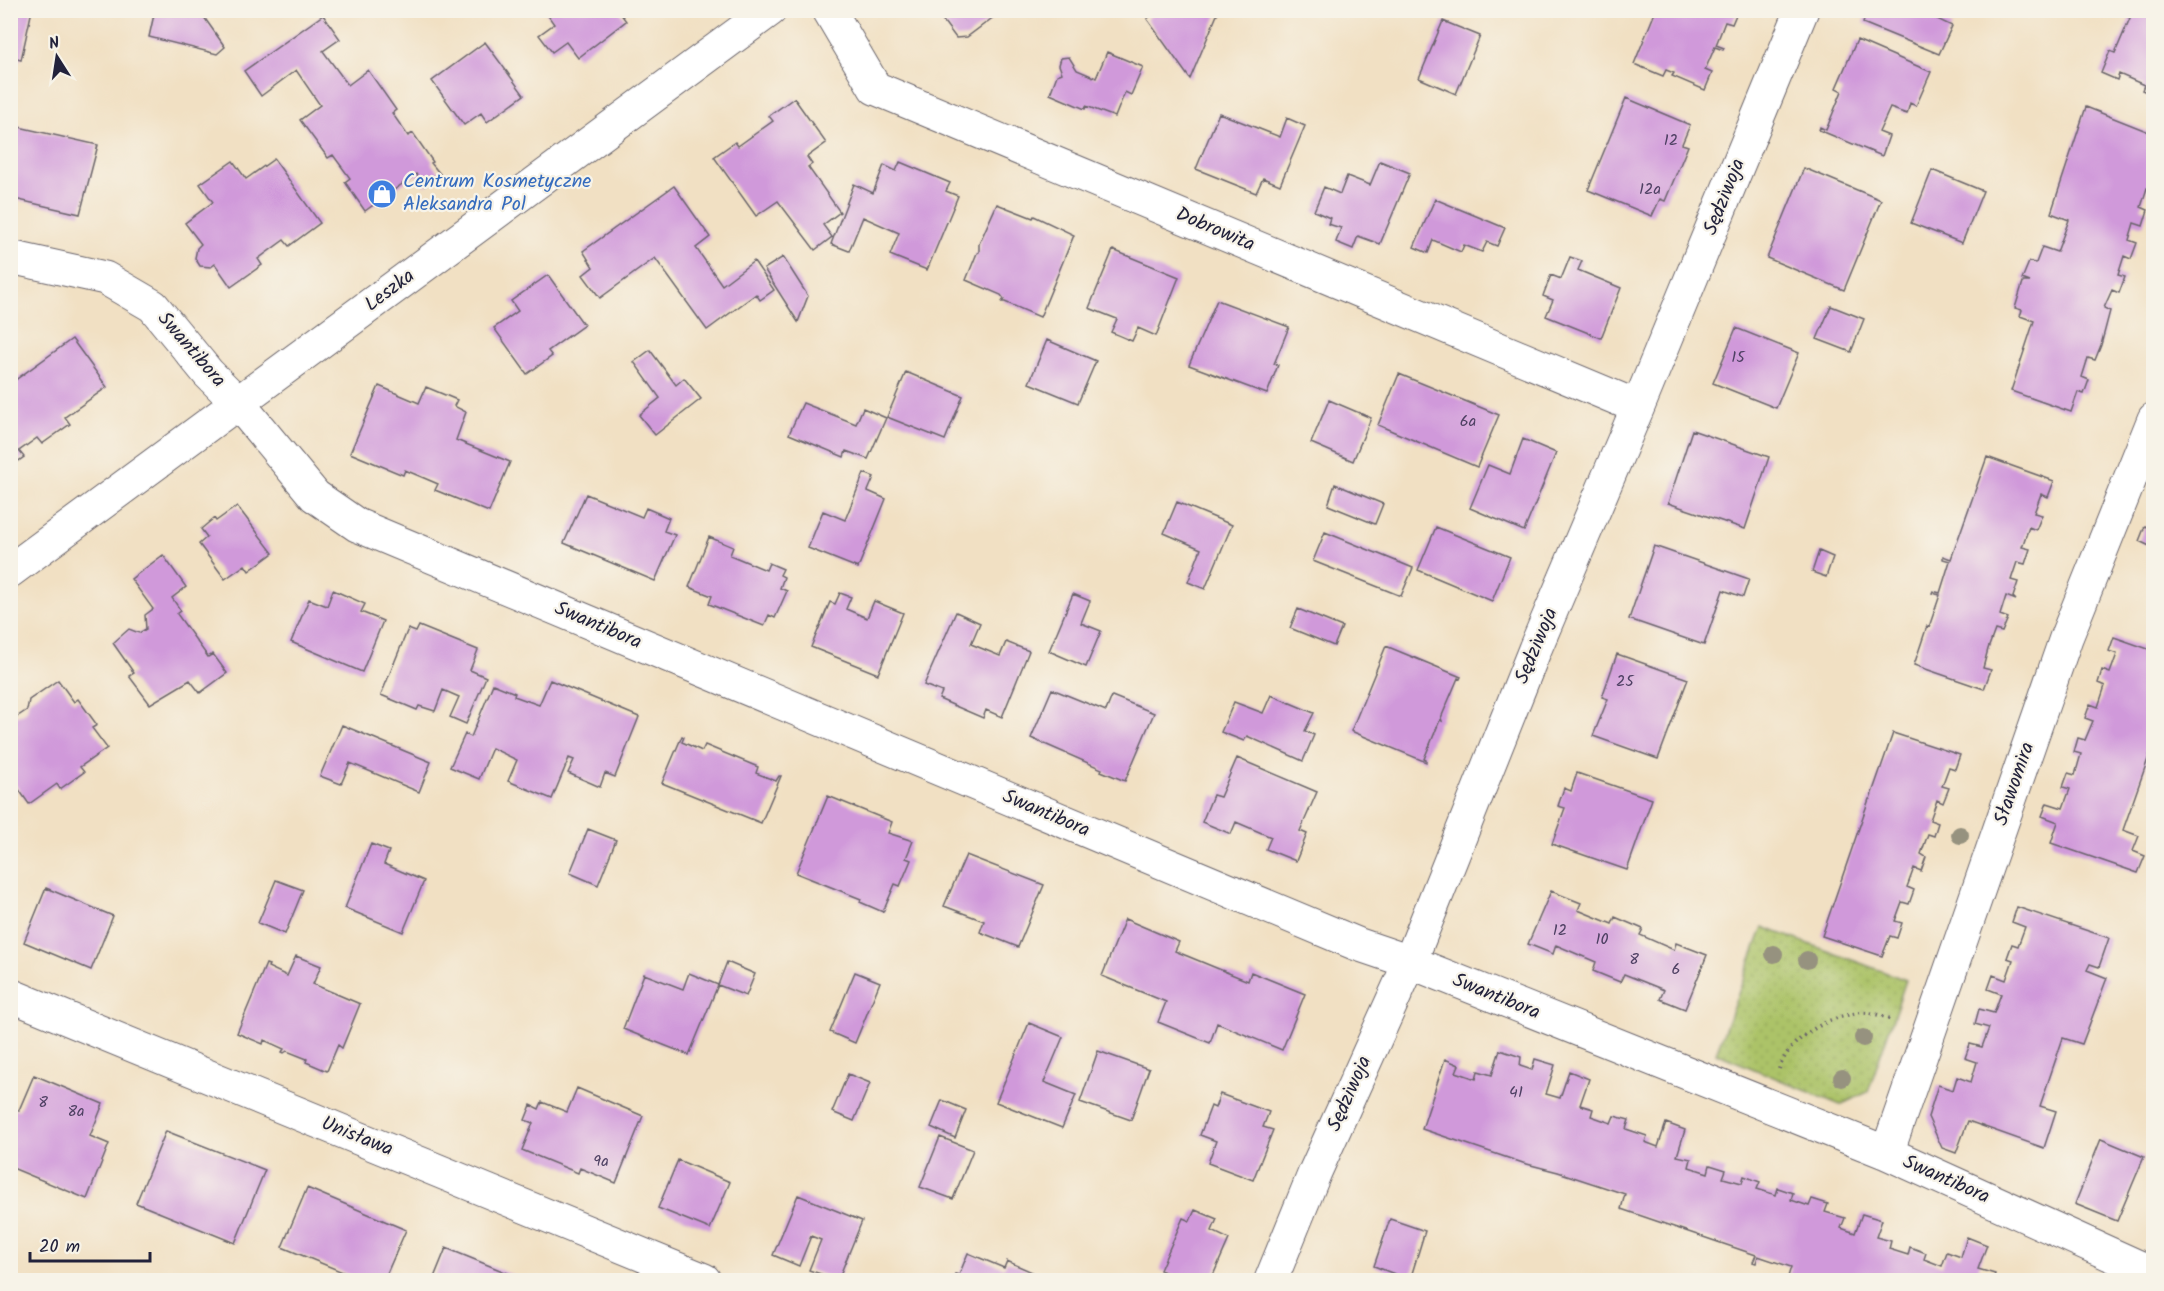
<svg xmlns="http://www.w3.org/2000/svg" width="2164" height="1291" font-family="Kalam,sans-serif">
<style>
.grass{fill:url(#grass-dots);stroke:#677252;stroke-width:1.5}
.building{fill:#d099da}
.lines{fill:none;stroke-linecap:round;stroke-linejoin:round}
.minor-casing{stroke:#6a646b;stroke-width:35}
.path{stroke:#6a646b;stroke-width:4;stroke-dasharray:1.5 4.5;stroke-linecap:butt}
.minor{stroke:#fff;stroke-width:33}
.tree{fill:#96927f}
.labels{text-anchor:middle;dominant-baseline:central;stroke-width:4.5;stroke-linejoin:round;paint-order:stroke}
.number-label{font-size:16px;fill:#4e4063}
.shop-label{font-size:20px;fill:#366cbe;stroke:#f7f3e8;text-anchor:start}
.street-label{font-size:20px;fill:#22223b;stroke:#f7f3e8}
</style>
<defs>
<pattern id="grass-dots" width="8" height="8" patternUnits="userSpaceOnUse" patternTransform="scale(1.5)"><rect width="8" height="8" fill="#acc368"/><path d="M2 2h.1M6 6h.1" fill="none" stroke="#94a75b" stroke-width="1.8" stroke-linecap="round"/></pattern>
</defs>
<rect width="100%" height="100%" fill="#f7f3e8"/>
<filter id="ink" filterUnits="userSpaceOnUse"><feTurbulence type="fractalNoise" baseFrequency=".0167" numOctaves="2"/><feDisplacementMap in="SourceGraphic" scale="12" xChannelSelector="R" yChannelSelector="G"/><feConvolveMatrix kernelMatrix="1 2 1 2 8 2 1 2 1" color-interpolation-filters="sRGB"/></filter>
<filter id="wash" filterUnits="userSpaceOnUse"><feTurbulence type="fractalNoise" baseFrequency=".008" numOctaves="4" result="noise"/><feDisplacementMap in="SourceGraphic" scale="24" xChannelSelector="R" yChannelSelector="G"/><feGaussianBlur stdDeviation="1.35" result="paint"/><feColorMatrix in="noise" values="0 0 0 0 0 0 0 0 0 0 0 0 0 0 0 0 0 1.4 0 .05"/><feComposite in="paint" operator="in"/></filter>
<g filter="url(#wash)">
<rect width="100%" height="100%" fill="#f1e0c3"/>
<path class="grass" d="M1763 927 1906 980 1868 1092 1840 1105 1716 1053Z"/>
<g id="blocks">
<path class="building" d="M10 10H32L21 60 10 57Z
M155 10H199L225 47 217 54 149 37Z
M544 10H618L626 21 578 58 566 42 552 52 539 35 554 24Z
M935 10H1003L967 37 956 38Z
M1158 10H1219L1190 79 1147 19Z
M1656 10H1738L1732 24 1725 22 1716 45 1724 48 1723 50 1715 47 1705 70 1712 73 1705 90 1672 76 1674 73 1666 70 1663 76 1634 64Z
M1868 10H1939L1935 18 1952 26 1939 54 1863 23Z
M2127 10H2154V95L2142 90 2144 85 2119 74 2117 80 2101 73 2110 51 2115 53 2130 18 2125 15Z
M323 15 340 39 323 51 348 85 368 70 396 110 392 113 408 136 413 133 433 162 431 163 440 174 425 186 416 174 365 211 345 182 350 178 333 155 328 158 300 120 320 105 296 70 261 96 244 71Z
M1443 21 1480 36 1456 94 1419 78Z
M1857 40 1931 72 1916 106 1910 103 1907 114 1890 108 1879 132 1889 136 1882 156 1819 130 1820 127 1826 130 1842 91 1836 88Z
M485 42 524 95 487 122 481 113 464 125 432 81Z
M1107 52 1143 67 1131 95 1125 92 1115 117 1086 106 1085 109 1050 94 1057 75 1062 73 1059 65 1061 58 1069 57 1077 70 1096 78Z
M794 98 826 143 807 157 812 164 808 167 840 212 823 225 832 237 815 250 778 201 756 216 714 157 735 142 738 146 773 121 769 116Z
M1626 98 1690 125 1682 144 1688 146 1665 201 1660 199 1652 216 1588 190Z
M2086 107 2154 134V191L2147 188 2141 207 2148 210 2143 226 2134 223 2129 240 2137 243 2131 259 2124 256 2118 275 2125 277 2119 293 2112 290 2104 308 2110 311 2101 345 2095 360 2088 358 2082 377 2089 380 2084 394 2078 392 2071 412 2011 391 2034 321 2020 316 2022 310 2015 308 2023 282H2030L2022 279 2029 262 2036 263 2042 247 2057 252 2069 220 2051 213Z
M1219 113 1280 137 1287 118 1305 126 1280 185 1263 178 1256 193 1196 169Z
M10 125 98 145 80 214 10 198Z
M274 159 320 223 289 246 284 240 258 259 262 265 231 287 215 264 211 267 200 266 195 258 197 248 201 244 185 223 213 202 200 184 233 161 246 179Z
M1380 161 1410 173 1380 244 1358 236 1353 249 1336 242 1341 228 1328 224 1330 218 1314 211 1324 187 1340 194 1347 176 1370 185Z
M900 162 950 183 946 191 958 196 927 270 890 255 899 233 863 217 849 251 831 244 854 184 873 193 884 165 896 171Z
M1804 168 1881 200 1844 290 1767 258Z
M1932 170 1983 191 1962 243 1911 223Z
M674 186 710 237 696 248 722 285 754 261 774 290 760 300 756 294 707 330 655 258 600 298 583 275 593 267 583 251Z
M1435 199 1505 228 1497 246 1487 242 1482 252 1464 245 1461 252 1433 240 1428 253 1414 247Z
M997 204 1033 218 1034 216 1074 235 1040 317 1005 302H1002L1004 299 1001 295 966 280 977 253 979 252V244Z
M1113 250 1179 277 1156 336 1138 328 1132 341 1111 332 1117 319 1089 308Z
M783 257 808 296 798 322 764 269Z
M1570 257 1582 261 1578 270 1621 288 1601 338 1546 316 1553 300 1543 296 1544 293 1551 275 1561 279Z
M548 275 584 325 548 351 552 356 527 374 494 328 518 311 511 301Z
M1217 300 1289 327 1274 364 1278 365 1267 394 1189 365Z
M1831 306 1864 319 1851 352 1817 339Z
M1736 328 1799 353 1776 408 1713 383Z
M72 339 107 387 65 417 70 424 42 444 37 438 19 451 24 457 10 467V384Z
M1047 340 1096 361 1078 403 1029 383Z
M650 350 676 385 684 378 701 399 655 435 639 415 660 398 634 362Z
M906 372 963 396 945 440 887 417Z
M1399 374 1499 415 1477 467 1378 425Z
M379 386 419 403 426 387 457 400 454 406 466 412 456 440 510 462 489 512 435 490 438 484 424 478 405 470 403 475 350 453Z
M1329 400 1371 418 1353 461 1311 443Z
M803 403 856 424 863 408 886 418 868 459 846 451 844 457 789 434Z
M1692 430 1769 457 1745 529 1668 503Z
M1523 439 1556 453 1524 531 1470 508 1488 465 1510 474Z
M1987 457 2054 481 2048 497 2041 494 2034 513 2042 515 2036 530 2029 527 2022 547 2030 549 2025 564 2017 562 2011 580 2018 582 2013 597 2016 600 2006 596 2000 615 2008 618 2002 632 1995 630 1988 649 1983 668 1991 670 1984 689 1914 665 1927 626 1929 627 1940 595 1932 593 1933 591 1940 593 1950 561 1943 559V556L1951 559Z
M864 473 874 477 868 491 886 499 858 568 808 548 823 511 845 520Z
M1335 484 1383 504 1375 524 1328 505Z
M586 494 642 517 646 508 669 518 664 531 675 535 655 581 564 543Z
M1177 502 1232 525 1205 589 1188 582 1201 549 1164 533Z
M237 506 273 553 249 571 245 565 225 579 199 544 207 537 201 529 214 518 216 521Z
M2145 526 2154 530V548L2139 541Z
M1436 527 1510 557 1492 601 1418 570Z
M1325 532 1413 568 1401 596 1313 561Z
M709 537 733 547 730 555 766 570 769 563 783 569 780 575 784 577 780 588 787 591 775 618 769 615 764 626 709 604 712 596 689 587Z
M1654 546 1749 579 1743 597 1723 590 1704 645 1629 619Z
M1819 551 1833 557 1826 577 1812 572Z
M163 555 186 587 172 598 181 611 177 614 208 657 213 654 227 673 200 693 190 680 150 704 129 676 134 673 113 643 129 629 139 633 146 629 145 615 153 609 131 579Z
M333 590 365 604 361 612 383 621 362 672 291 642 309 599 327 606Z
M840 593 851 597 846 609 867 618 874 601 903 613 878 674 811 647 830 602 835 604Z
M1073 594 1090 601 1081 623 1101 631 1086 667 1049 651Z
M1298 609 1342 627 1334 646 1290 628Z
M956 612 980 623 971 644 1000 656 1006 642 1029 651 1002 717 986 710 983 718 939 699 942 692 924 685Z
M419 626 478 650 470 670 486 677 466 724 450 717 459 697 443 690 435 711 419 706 417 710 381 695 408 629 416 632Z
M2114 637 2154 651V742L2123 830 2139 836 2133 851 2145 856 2138 873 2051 843 2058 822 2042 816 2047 803 2063 808 2070 789 2063 787 2068 773 2075 775 2081 754 2074 752 2078 738 2085 740 2093 721 2085 718 2090 704 2098 707 2105 686 2098 683 2102 670 2110 673 2117 654 2109 651Z
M1386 646 1461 677 1460 679 1458 678 1441 718 1442 721 1440 720 1424 759 1426 760V762L1351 731Z
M1617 654 1688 679 1658 759 1593 736 1608 699 1602 697Z
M58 680 74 702 78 699 97 725 92 728 107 748 80 767 84 772 60 789 57 784 29 804 15 784 10 786V715L18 716 27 710 29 700Z
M550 680 639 717 615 777 605 773 600 787 568 773 574 760 569 758 552 799 508 781 517 760 492 748 479 779 450 767 465 734 471 737 493 684 515 693 514 696 539 705Z
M1052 689 1106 711 1112 696 1154 713 1125 781 1101 771 1102 769 1031 738Z
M1271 695 1314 713 1305 731 1314 735 1303 761 1247 736 1244 741 1221 732 1234 702 1263 713Z
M342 725 431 762 419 792 350 763 341 784 320 776Z
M1893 733 1960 755 1955 769 1949 767 1942 786 1949 788 1943 803 1937 800 1930 820 1938 823 1934 836 1928 834 1921 854 1926 857 1921 871 1914 868 1907 887 1914 890 1909 904 1902 902 1895 921 1902 923 1897 938 1890 936 1882 956 1822 936 1869 799H1870Z
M682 736 684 737 682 742 702 751 705 745 758 767 756 773 776 781 779 776H781L761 823 662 783Z
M1237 758 1317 792 1300 831 1307 834 1296 861 1266 849 1271 837 1236 822 1231 834 1202 822 1213 795 1220 797Z
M1577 773 1652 799 1627 870 1552 844 1565 808 1558 806 1564 788 1571 791Z
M828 796 892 822 888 833 913 841 906 858 911 860 900 886 895 884 883 912 860 902 861 899 796 873Z
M588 829 616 840 598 885 570 873Z
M371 844 389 851 384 864 424 881 403 932 345 908Z
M966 855 1044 885 1018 947 980 932 984 921 944 906Z
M276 880 303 890 285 934 258 923Z
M46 888 113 916 91 970 24 942Z
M1551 891 1581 903 1578 910 1612 924 1615 917 1643 929 1640 935 1674 950 1676 943 1707 955 1685 1009 1660 999 1664 990 1624 974 1620 982 1593 971 1596 962 1556 945 1553 954 1528 944Z
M2017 907 2109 938 2099 967 2090 964 2087 970 2107 978 2082 1044 2063 1038 2040 1106 2056 1111 2044 1148 1968 1121 1956 1153 1942 1148 1928 1117 1938 1085 1953 1090 1957 1077 1971 1082 1977 1062 1965 1058 1970 1044 1982 1047 1989 1028 1975 1024 1979 1009 1994 1013 2001 994 1988 989 1993 975 2006 980 2013 960 2007 958 2012 944 2018 946 2025 927 2012 922Z
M1125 919 1179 942 1175 951 1248 981 1251 972 1305 994 1282 1050 1217 1023 1210 1043 1158 1022 1166 1002 1102 976Z
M296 956 321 966 313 984 360 1004 342 1048 338 1045 327 1071 306 1062 307 1059 287 1051 284 1053 282 1052 284 1049 264 1040 263 1044 237 1033 266 964 269 965 268 967 287 976Z
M727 962 755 974 746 996 718 985 689 1055 623 1029 644 974 683 989 689 973 718 985Z
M855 972 880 982 855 1043 830 1032Z
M1029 1023 1063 1037 1044 1082 1076 1095 1062 1128 996 1102Z
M1500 1050 1521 1057 1520 1066 1532 1070 1535 1059 1555 1065 1546 1094 1560 1098 1569 1071 1589 1079 1580 1105 1593 1109 1591 1116 1611 1123 1614 1116 1629 1120 1626 1129 1647 1136 1645 1142 1658 1147 1666 1123 1685 1130 1677 1156 1691 1159 1689 1167 1708 1173 1710 1165 1726 1170 1723 1178 1742 1183 1744 1176 1760 1182 1757 1189 1776 1195 1778 1188 1793 1193 1791 1200 1809 1206 1812 1199 1828 1204 1825 1212 1845 1218 1841 1228 1855 1233 1862 1214 1882 1220 1876 1237 1891 1241 1889 1249 1908 1255 1910 1247 1926 1253 1924 1259 1942 1266 1947 1252 1961 1257 1967 1237 1987 1245 1978 1269 1995 1274 1993 1280H1787L1791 1267 1758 1256 1756 1263 1753 1262 1756 1255 1621 1209 1625 1194 1558 1172 1523 1163 1422 1129 1445 1059 1459 1065 1456 1072 1476 1079 1478 1071 1492 1075Z
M1098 1051 1149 1069 1131 1120 1080 1102Z
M848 1074 870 1083 854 1121 832 1112Z
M34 1075 103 1104 90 1136 109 1144 87 1199 10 1167V1107L19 1110Z
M577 1088 643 1116 616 1183 580 1168 578 1173 522 1150 533 1123 525 1120 531 1105 539 1109 542 1102 567 1112Z
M1220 1094 1269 1112 1263 1127 1273 1130 1253 1180 1208 1163 1216 1141 1200 1135 1211 1106 1215 1108Z
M942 1100 966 1110 955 1138 931 1127Z
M166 1131 265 1170 235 1243 136 1203Z
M940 1137 973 1150 953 1199 920 1187Z
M2101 1139 2144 1157 2117 1221 2075 1204Z
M678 1160 730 1182 710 1229 658 1208Z
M307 1188 406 1230 384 1280H362L282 1247Z
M798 1195 862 1221 838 1280 809 1270 821 1240 811 1236 799 1266 773 1255Z
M1195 1210 1217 1219 1212 1231 1229 1239 1211 1280H1183L1160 1270 1183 1218 1190 1221Z
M1390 1219 1425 1231 1410 1280 1374 1266Z
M446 1248 500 1270 525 1280H433Z
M968 1253 1004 1268 1007 1261 1046 1278 1045 1280H953L955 1274 959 1275Z"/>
</g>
</g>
<g filter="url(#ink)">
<use href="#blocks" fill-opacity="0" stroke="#6a646b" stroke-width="1.5"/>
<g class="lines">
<g class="minor-casing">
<path id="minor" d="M829 10 875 88 1638 407
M10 257 105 278 153 306 208 373 238 403 315 496 357 525 1357 944 1410 962 1887 1153 2154 1274
M10 571 770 10
M10 995 704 1280
M1887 1153 2066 638 2154 419
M1271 1280 1315 1172 1410 962 1535 649 1638 407 1802 10"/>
</g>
<path class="path" d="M1779 1069C1789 1038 1829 1015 1861 1013 1872 1012 1883 1016 1893 1020"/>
<use href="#minor" class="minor"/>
</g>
<g class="tree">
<circle cx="1960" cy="835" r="9"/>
<circle cx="1774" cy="954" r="9"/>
<circle cx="1807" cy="960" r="9"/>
<circle cx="1863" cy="1038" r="9"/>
<circle cx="1842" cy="1078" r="9"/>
</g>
</g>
<defs>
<g id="shop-disc" transform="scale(1.5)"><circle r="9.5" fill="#3f7fe0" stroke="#f7f3e8"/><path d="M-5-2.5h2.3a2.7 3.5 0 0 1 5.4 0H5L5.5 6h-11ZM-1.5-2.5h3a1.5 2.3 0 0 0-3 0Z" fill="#fff"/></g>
</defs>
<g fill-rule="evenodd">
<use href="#shop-disc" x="382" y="194"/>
</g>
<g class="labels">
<g class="number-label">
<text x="1671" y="140">12</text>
<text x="1650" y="189">12a</text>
<text x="1738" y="357">15</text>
<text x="1468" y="421">6a</text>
<text x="1625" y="681">25</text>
<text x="1560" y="930">12</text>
<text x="1602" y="939">10</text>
<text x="1634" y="959">8</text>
<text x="1676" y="969">6</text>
<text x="1516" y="1092">41</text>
<text x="43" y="1102">8</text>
<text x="76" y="1111">8a</text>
<text x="601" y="1161">9a</text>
</g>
<g class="shop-label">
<text x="403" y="182">Centrum Kosmetyczne<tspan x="403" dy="23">Aleksandra Pol</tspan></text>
</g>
<g class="street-label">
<text transform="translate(1725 197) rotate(-68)">Sędziwoja</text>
<text transform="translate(1215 230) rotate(23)">Dobrowita</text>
<text transform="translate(390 291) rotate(-37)">Leszka</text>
<text transform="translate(191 350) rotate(49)">Swantibora</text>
<text transform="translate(598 626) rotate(23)">Swantibora</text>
<text transform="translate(1537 646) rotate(-67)">Sędziwoja</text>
<text transform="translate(2015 784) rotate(-71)">Sławomira</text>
<text transform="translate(1046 814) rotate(23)">Swantibora</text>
<text transform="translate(1496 997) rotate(22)">Swantibora</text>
<text transform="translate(1350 1094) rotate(-66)">Sędziwoja</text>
<text transform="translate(357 1137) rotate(22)">Unisława</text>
<text transform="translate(1946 1180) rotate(24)">Swantibora</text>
</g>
</g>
<rect width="2164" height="1291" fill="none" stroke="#f7f3e8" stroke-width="36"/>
<g transform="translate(57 57) rotate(348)" stroke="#f7f3e8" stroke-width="4.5" paint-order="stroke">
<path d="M0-4.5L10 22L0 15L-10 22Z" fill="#22223b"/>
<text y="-9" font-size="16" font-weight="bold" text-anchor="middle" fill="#22223b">N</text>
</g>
<path d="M30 1252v9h120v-9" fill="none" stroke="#22223b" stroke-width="3"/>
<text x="39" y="1252" font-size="18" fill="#22223b" stroke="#f7f3e8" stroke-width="4.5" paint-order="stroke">20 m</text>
</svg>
